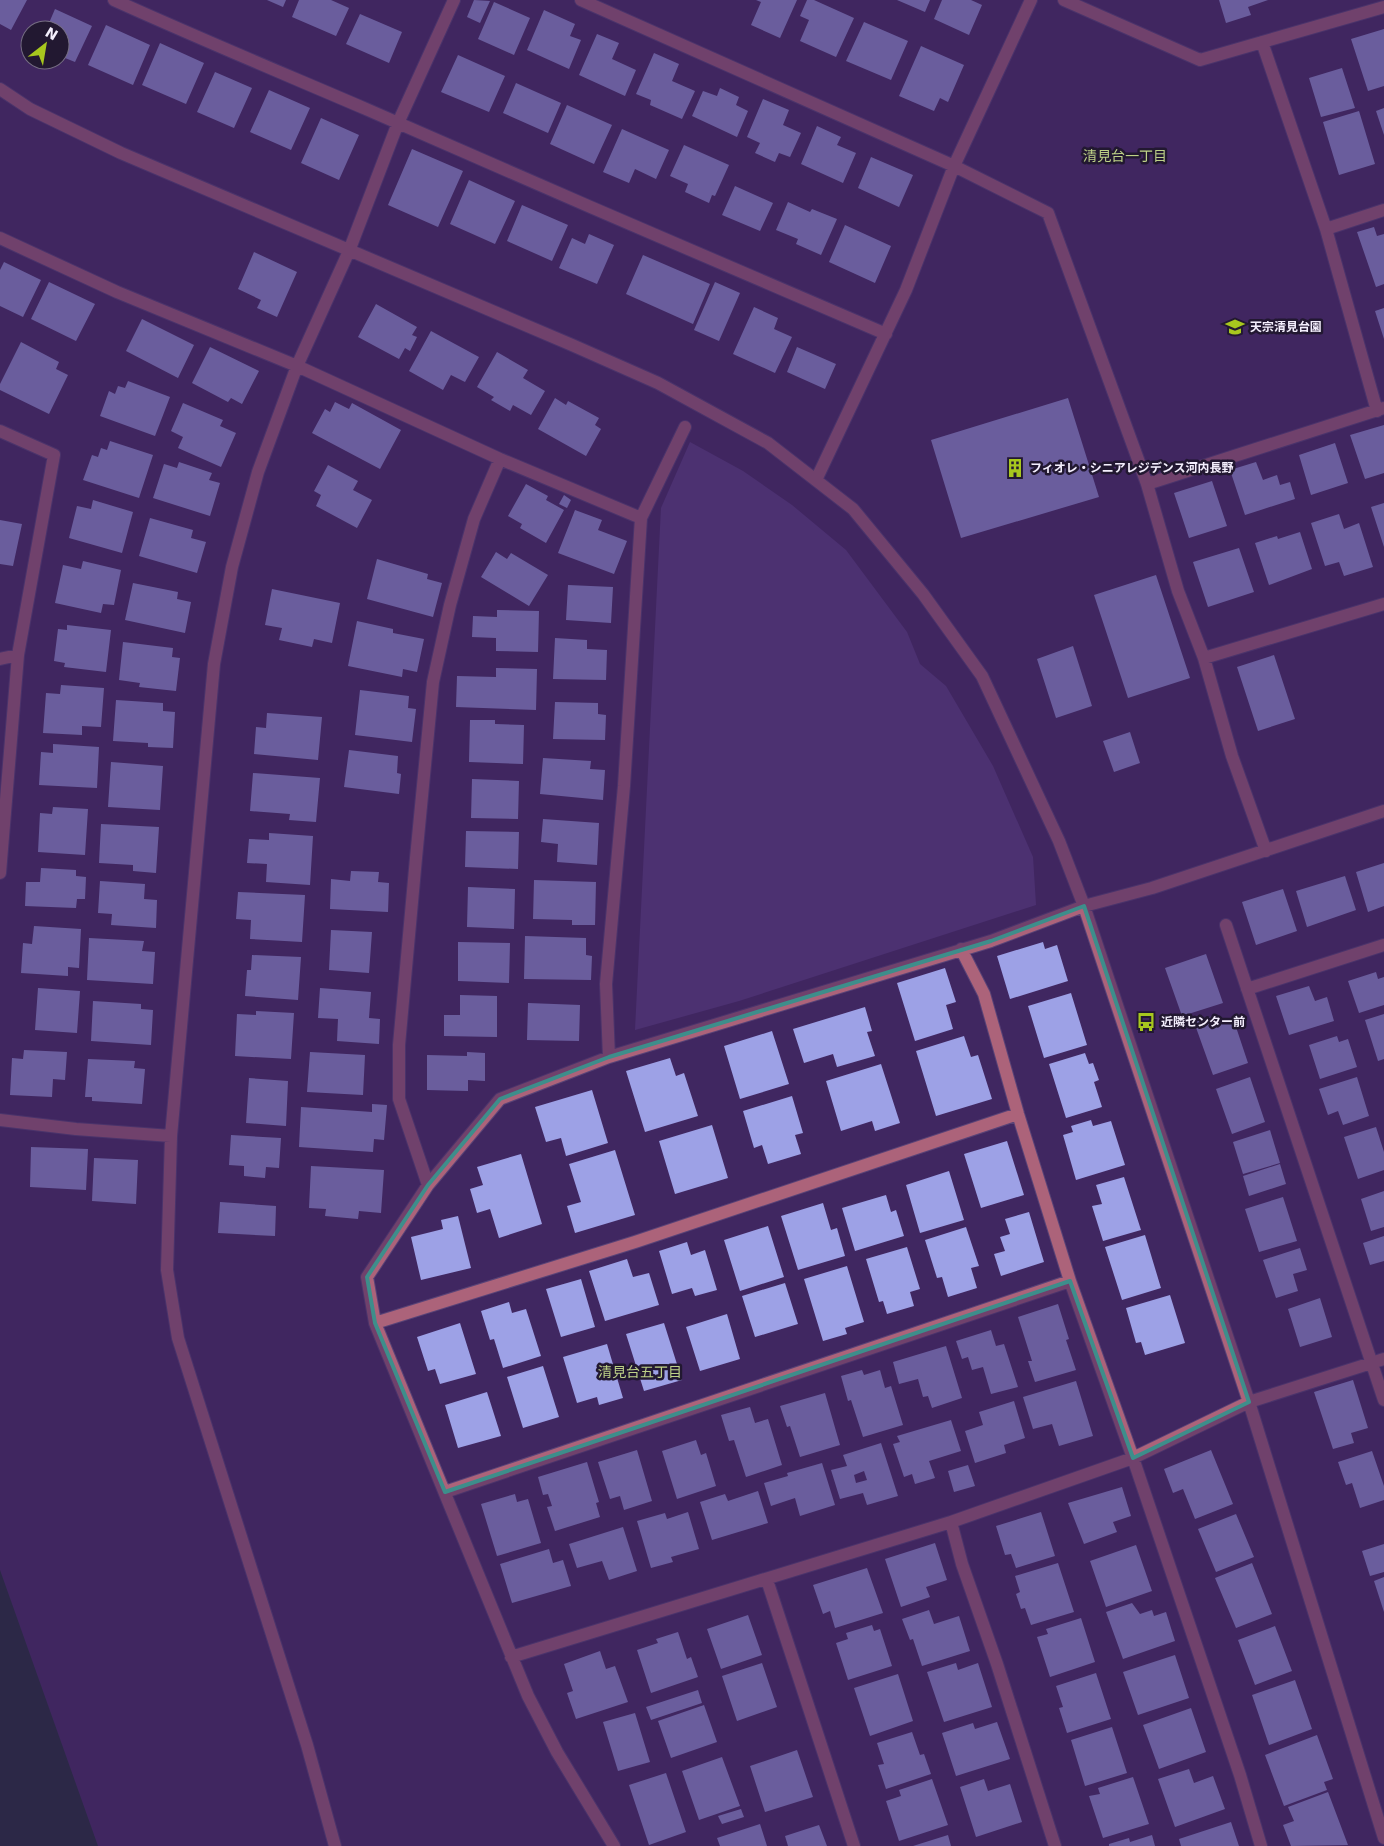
<svg xmlns="http://www.w3.org/2000/svg" width="1384" height="1846" font-family="'DejaVu Sans','Noto Sans JP',sans-serif">
<style>
.green{fill:#5c3e86}
.water{fill:#142c28}
.building{fill:#9da1e6;fill-rule:evenodd}
.lines{fill:none;stroke-linecap:round;stroke-linejoin:round}
.minor-casing{stroke:#594377;stroke-width:14}
.minor{stroke:#ac637a;stroke-width:12}
.marked{fill:none;stroke:#3d8e8b;stroke-width:4;stroke-linejoin:round}
.labels{text-anchor:middle;dominant-baseline:central;stroke-width:5;stroke-linejoin:round;paint-order:stroke}
.poi-label{font-size:12px;font-weight:bold;fill:#f4effd;stroke:#221831;text-anchor:start}
.neighbourhood-label{font-size:14px;fill:#bed288;stroke:#221831}
</style>
<rect width="100%" height="100%" fill="#402761"/>
<path class="green" d="M690 442 743 471 792 505 846 550 907 632 920 664 946 686 993 766 1033 857 1036 905 739 1001 635 1030 661 508Z"/>
<path class="water" d="M0 1570 98 1846H0Z"/>
<path class="building" d="M0 0H27L11 30 0 24Z
M267 0H286L283 7Z
M299 0H331L349 8 336 36 292 17Z
M474 0 490 1 480 23 467 17Z
M756 0H797L780 38 751 25 761 2Z
M807 0H814L854 18 836 57 800 41 809 20 800 16Z
M897 0H930L925 12Z
M942 0H971L982 5 969 35 934 19Z
M1219 0H1268L1248 7 1251 15 1226 23Z
M494 2 530 18 514 55 478 39Z
M55 9 92 26 75 62 60 56V30H46Z
M544 10 575 24 570 36 581 40 569 69 527 50Z
M360 14 402 32 389 63 346 44Z
M864 22 908 41 891 80 846 61Z
M106 25 150 45 133 85 88 65Z
M1384 29V86L1368 91 1351 39Z
M597 34 619 43 612 59 636 70 625 96 579 75Z
M160 43 204 63 186 104 142 85Z
M921 46 964 65 948 102 940 98 934 111 899 96Z
M654 53 679 64 672 81 695 91 682 119 650 105 651 100 636 94Z
M458 55 505 76 489 112 441 92Z
M1342 68 1355 108 1321 117 1309 78Z
M215 72 252 88 234 128 197 112Z
M516 83 561 103 548 133 503 113Z
M720 88 739 97 736 105 748 111 737 137 692 116 703 91 717 96Z
M269 90 310 108 291 150 250 132Z
M763 99 789 110 783 125 801 133 790 157 779 153 775 162 755 153 760 143 747 137Z
M567 105 612 125 594 164 550 144Z
M1384 108V135L1376 111Z
M1359 111 1375 164 1339 175 1323 122Z
M321 118 359 135 339 180 301 163Z
M817 126 841 137 837 145 856 153 843 183 801 164Z
M622 129 669 150 656 179 635 169 629 183 603 172Z
M684 145 729 165 715 196 712 195 709 203 685 192 688 184 670 176Z
M412 149 463 171 438 227 388 205Z
M871 157 913 175 899 207 858 188Z
M469 180 515 201 495 244 450 224Z
M735 186 773 203 760 231 722 215Z
M788 202 810 212 812 209 837 219 821 255 796 244 798 239 776 230Z
M522 205 568 225 552 261 507 241Z
M845 225 891 246 875 283 829 262Z
M1374 227 1377 236 1384 234V284L1376 287 1357 232Z
M589 234 614 245 597 284 559 268 572 238 585 244Z
M254 252 297 272 277 317 257 308 261 300 238 289Z
M643 255 710 284 693 324 626 294Z
M4 262 41 280 23 317 0 306V270Z
M49 282 95 304 76 341 31 319Z
M715 282 740 293 719 341 694 330Z
M376 304 417 327 412 335 417 337 410 351 405 348 399 359 358 337Z
M754 307 778 318 774 329 792 337 775 373 733 354Z
M1384 308V339L1375 311Z
M142 319 194 345 178 378 126 351Z
M431 331 479 357 465 382 451 375 443 390 409 371Z
M21 342 59 362 56 369 68 375 49 414 0 390V384Z
M210 347 259 371 242 404 231 398 228 402 192 383Z
M797 347 836 364 825 389 787 372Z
M497 352 528 370 523 378 545 391 531 415 513 405 510 411 491 400 494 397 477 387Z
M128 381 170 397 155 436 100 416 109 391 115 394 118 386 125 388Z
M555 398 566 405 568 401 599 418 595 425 601 429 586 456 538 429Z
M1068 398 1099 497 961 538 931 440Z
M335 402 349 409 352 403 401 430 380 469 312 433 325 409 330 412Z
M183 403 223 420 220 426 236 433 221 467 178 448 183 437 171 431Z
M1384 425V473L1365 479 1350 435Z
M110 441 153 455 139 498 83 480 92 455 98 457 101 448 107 450Z
M1335 443 1348 483 1311 495 1299 455Z
M179 462 212 473 209 480 220 483 210 516 153 498 164 464 177 468Z
M1256 462 1263 480 1277 475 1280 485 1290 482 1295 499 1245 515 1230 470Z
M328 465 358 481 353 490 372 500 357 528 316 506 321 495 314 491Z
M1212 481 1227 526 1189 538 1174 493Z
M526 484 548 496 546 500 564 510 546 543 520 528 522 524 508 516Z
M564 495 571 500 567 508 559 504Z
M93 500 133 512 122 553 69 538 77 506 91 509Z
M1384 503V547L1371 507Z
M575 510 602 520 598 530 627 541 614 574 558 553Z
M1339 514 1344 529 1359 523 1373 567 1344 576 1339 562 1325 566 1311 523Z
M150 518 193 530 191 538 206 542 197 573 139 556Z
M0 520 22 524 13 566 0 564Z
M1300 532 1312 569 1269 585 1255 543 1277 536 1278 539Z
M1239 548 1254 592 1208 607 1193 562Z
M496 552 507 559 511 553 548 575 529 606 481 577Z
M377 559 428 574 427 579 442 583 433 617 367 599Z
M83 561 121 570 114 605 103 604 101 613 55 603 63 565 81 569Z
M1156 575 1190 678 1128 698 1094 595Z
M133 583 178 592 177 599 191 602 185 633 125 620Z
M568 585 613 587 611 623 566 620Z
M272 589 340 603 332 643 314 639 312 647 279 640 282 628 265 625Z
M497 610 539 611 538 652 496 651V638L472 637 473 616 497 617Z
M357 621 393 629V633L424 639 417 672 403 669 402 677 348 666Z
M67 625 111 630 106 672 64 667 65 663 54 661 58 629 67 630Z
M555 638 587 640V649L607 650 606 680 553 679Z
M123 642 173 648 172 657 180 658 176 691 139 687 140 683 119 680Z
M1073 646 1092 706 1056 718 1037 659Z
M1274 655 1295 719 1258 731 1237 667Z
M496 668 537 669 536 710 456 707 457 676 496 677Z
M61 685 104 688 101 727 82 726V735L43 733 46 693 60 694Z
M360 690 409 696 408 708 416 709 412 742 355 735Z
M116 700 163 703V711L175 712 173 748 148 747V743L113 741Z
M555 702 598 703V714L606 715 605 740 553 739Z
M267 713 322 717 318 760 254 754 256 727 266 728Z
M470 720H495V724L524 725 523 764 469 762Z
M1130 732 1140 763 1114 772 1103 741Z
M53 744 99 747 97 788 39 785 41 752 53 753Z
M349 750 398 756 397 773 401 774 399 794 344 787Z
M543 758 591 761 590 769 605 770 603 800 540 794Z
M111 762 163 766 160 810 108 807Z
M253 773 320 778 316 822 289 820 290 814 250 811Z
M472 779 519 781 518 819 471 818Z
M53 807 88 809 85 855 38 852 40 813 52 814Z
M543 819 599 823 597 865 557 862 558 844 541 842Z
M101 824 159 827 156 873 133 871V865L99 863Z
M466 831 519 832 518 869 465 867Z
M269 833 313 836 310 885 266 882 267 864 247 863 249 839 269 840Z
M1384 863V906L1368 912 1356 872Z
M41 868 76 870V876L86 877 85 899H77L76 908 25 906 26 882H40Z
M351 871 379 872 378 882 389 883 388 912 330 909 331 879 350 881Z
M1345 876 1356 910 1307 927 1296 891Z
M534 880 596 882 595 925H572V920L533 919Z
M100 881 145 884 144 899 157 900 156 928 111 925 112 914 98 913Z
M468 887 515 889 514 929 467 927Z
M1283 889 1297 931 1256 945 1242 902Z
M238 892 305 895 302 942 250 939 251 920 236 919Z
M34 926 81 929 79 968 68 967V976L21 973 23 943 32 944Z
M331 930 372 932 369 973 329 970Z
M525 936 586 938V955L592 956 591 980 524 979Z
M89 938 144 941 142 951 155 952 153 984 87 980Z
M458 942 510 943 509 983 458 981Z
M1043 942 1045 949 1057 945 1068 981 1010 999 997 956Z
M1206 954 1223 1003 1182 1016 1165 968Z
M252 955 301 957 298 1000 245 996 247 970H251Z
M945 968 956 1002 946 1005 953 1029 915 1041 897 983Z
M1376 972 1378 979 1384 977V1005L1359 1013 1348 981Z
M1309 986 1315 1001 1327 997 1334 1021 1289 1035 1276 996Z
M38 988 80 991 77 1033 35 1030Z
M320 988 371 992 369 1018 380 1019 379 1044 337 1041 338 1019 318 1018Z
M1071 993 1087 1045 1044 1058 1028 1006Z
M460 995 497 996V1037L444 1036V1015H460Z
M93 1001 141 1004V1009L153 1010 151 1045 91 1041Z
M528 1003 580 1005 579 1041 527 1040Z
M865 1007 872 1031 867 1032 875 1056 837 1067 833 1054 804 1063 793 1029Z
M256 1011 294 1013 291 1059 235 1056 237 1014 256 1015Z
M1384 1014V1059L1378 1061 1365 1020Z
M1213 1016 1215 1024 1233 1018 1248 1063 1213 1075 1194 1022Z
M772 1031 789 1084 740 1099 724 1046Z
M964 1036 971 1057 978 1055 992 1099 936 1116 916 1051Z
M1337 1036 1339 1042 1348 1039 1357 1067 1320 1079 1309 1045Z
M24 1050 67 1052 65 1080 53 1079 52 1097 10 1095 12 1058 23 1059Z
M310 1052 365 1055 363 1095 307 1092Z
M467 1052 485 1053V1081L468 1080V1091L427 1090V1055L467 1056Z
M1085 1053 1089 1064 1093 1063 1099 1080 1094 1082 1102 1107 1066 1118 1049 1064Z
M670 1058 676 1076 684 1073 698 1116 645 1132 626 1071Z
M88 1059 135 1061 134 1068 145 1069 142 1104 92 1101V1097H85Z
M881 1064 900 1123 875 1131 872 1121 841 1131 826 1081Z
M1250 1077 1265 1122 1232 1134 1216 1089Z
M1357 1077 1369 1116 1343 1125 1338 1111 1328 1115 1319 1089Z
M249 1078 288 1081 286 1126 246 1123Z
M592 1090 608 1143 566 1156 561 1138 546 1142 535 1107Z
M792 1096 803 1133 795 1135 801 1154 768 1164 762 1145 754 1148 743 1111Z
M372 1104 387 1105 384 1140 374 1139 373 1152 299 1147 301 1107 372 1112Z
M1091 1120 1093 1126 1111 1121 1125 1165 1076 1180 1063 1135 1073 1132 1071 1126Z
M712 1125 728 1178 675 1194 659 1141Z
M1376 1127 1384 1152V1170L1358 1179 1344 1137Z
M1270 1130 1280 1163 1243 1174 1233 1142Z
M231 1135 281 1138 279 1168 266 1167 265 1178 244 1176V1166L229 1165Z
M1007 1141 1024 1195 981 1208 964 1154Z
M31 1147 88 1149 86 1190 30 1187Z
M615 1150 635 1215 575 1233 567 1206 581 1202 569 1164Z
M521 1154 542 1224 499 1238 490 1209 477 1213 470 1189 483 1185 477 1167Z
M94 1158 138 1160 136 1204 92 1201Z
M1280 1164 1286 1184 1249 1196 1243 1176Z
M311 1166 384 1170 381 1213 359 1211 358 1219 325 1216 326 1209 309 1208Z
M949 1171 964 1220 920 1233 906 1185Z
M1124 1177 1141 1230 1103 1241 1092 1206 1102 1204 1096 1185Z
M1384 1191V1227L1371 1231 1361 1199Z
M886 1195 891 1212 896 1210 904 1236 855 1251 842 1208Z
M1283 1197 1297 1241 1259 1252 1245 1209Z
M220 1202 276 1206 275 1236 218 1233Z
M823 1203 831 1230 837 1228 845 1256 798 1270 781 1216Z
M1029 1212 1044 1262 1001 1276 994 1254 1005 1251 1000 1237 1010 1234 1005 1219Z
M458 1216 471 1268 421 1280 411 1237 443 1229 441 1220Z
M768 1226 784 1277 740 1291 724 1240Z
M966 1227 979 1266 971 1268 977 1288 948 1297 942 1277 937 1278 925 1240Z
M1145 1235 1161 1288 1122 1300 1105 1247Z
M1384 1236V1261L1370 1265 1363 1243Z
M687 1242 691 1255 705 1250 717 1290 695 1296 692 1288 672 1294 659 1251Z
M907 1247 920 1289 910 1292 914 1306 887 1314 883 1301 879 1302 866 1259Z
M1300 1248 1307 1270 1293 1274 1298 1291 1276 1298 1263 1260Z
M627 1259 633 1277 649 1273 659 1305 605 1321 589 1271Z
M847 1266 864 1322 845 1328 847 1334 823 1341 804 1279Z
M581 1279 595 1327 561 1337 546 1289Z
M785 1283 798 1324 755 1337 742 1296Z
M1170 1295 1185 1343 1145 1355 1141 1342 1136 1343 1126 1308Z
M1320 1298 1332 1337 1300 1347 1288 1309Z
M509 1302 512 1313 526 1309 541 1356 503 1368 494 1339 490 1340 481 1311Z
M1058 1304 1069 1339 1066 1340 1076 1370 1035 1382 1028 1361H1032L1018 1317Z
M727 1314 740 1359 700 1371 686 1327Z
M460 1323 476 1374 440 1384 435 1369 428 1371 417 1337Z
M664 1323 682 1380 644 1391 626 1334Z
M991 1330 996 1346 1004 1344 1018 1387 991 1394 983 1367 972 1370 968 1357 962 1359 956 1341Z
M607 1344 623 1398 599 1405 597 1397 577 1403 563 1357Z
M946 1346 962 1398 932 1408 928 1396 923 1397 918 1379 899 1384 893 1362Z
M543 1366 559 1417 523 1428 507 1377Z
M862 1370 864 1375 880 1370 885 1388 891 1386 903 1425 863 1437 851 1400 848 1401 841 1376Z
M1353 1380 1368 1428 1351 1433 1354 1443 1333 1449 1314 1392Z
M1076 1381 1093 1436 1059 1446 1052 1424 1033 1429 1023 1397Z
M487 1392 501 1436 458 1448 445 1405Z
M825 1393 840 1445 800 1457 790 1426 787 1427 780 1406Z
M1014 1401 1025 1438 1004 1445 1006 1453 975 1463 965 1431 983 1425 979 1412Z
M750 1407 755 1423 768 1419 782 1465 746 1477 734 1440 729 1441 721 1415Z
M951 1420 961 1451 929 1461 935 1478 915 1484 912 1474 904 1477 893 1444 900 1442 897 1436Z
M696 1440 701 1455 706 1453 716 1486 677 1499 662 1451Z
M881 1443 898 1496 867 1505 863 1493 840 1499 831 1470 847 1466 843 1455ZM864 1471 867 1480 856 1483 854 1475Z
M637 1450 652 1501 624 1510 620 1496 610 1499 598 1462Z
M1211 1450 1233 1504 1195 1519 1183 1489 1173 1493 1164 1469Z
M1372 1451 1384 1486V1500L1360 1508 1352 1483 1346 1485 1338 1462Z
M587 1462 599 1502 596 1503 600 1517 555 1531 547 1507 552 1506 548 1494 543 1495 538 1477Z
M822 1463 835 1505 800 1516 795 1498 771 1506 764 1483 788 1476 787 1473Z
M968 1465 975 1486 954 1492 948 1471Z
M1122 1487 1131 1516 1113 1522 1117 1532 1084 1544 1068 1503Z
M758 1491 768 1523 712 1540 700 1502 725 1494 728 1501Z
M515 1494 517 1502 528 1499 541 1543 497 1556 481 1504Z
M688 1512 699 1549 671 1557 673 1562 651 1568 637 1521 665 1513 667 1519Z
M1041 1512 1055 1556 1016 1568 1011 1554 1005 1555 996 1526Z
M1236 1514 1254 1557 1216 1572 1198 1529Z
M623 1527 637 1571 609 1580 602 1561 577 1568 569 1544Z
M935 1543 947 1580 926 1587 930 1597 901 1607 885 1559Z
M1384 1544V1572L1370 1576 1362 1551Z
M1136 1545 1152 1591 1106 1607 1090 1561Z
M549 1549 553 1563 563 1560 571 1586 512 1603 500 1564Z
M1058 1563 1074 1612 1031 1625 1025 1608 1021 1609 1016 1594 1020 1592 1015 1576Z
M1252 1563 1272 1614 1236 1628 1215 1578Z
M867 1568 883 1613 835 1628 830 1611 823 1614 813 1585Z
M1384 1577V1612L1374 1581Z
M1132 1603 1140 1614 1152 1610 1154 1616 1166 1612 1175 1641 1123 1659 1106 1612Z
M929 1610 934 1624 959 1616 970 1651 922 1666 913 1639 910 1640 902 1619Z
M748 1615 762 1655 721 1669 707 1629Z
M1081 1618 1095 1662 1050 1677 1037 1637 1048 1634 1046 1629Z
M872 1625 874 1631 880 1629 892 1666 848 1680 836 1643 848 1639 846 1633Z
M1275 1626 1292 1671 1255 1685 1238 1640Z
M678 1632 687 1659 691 1657 698 1677 651 1693 637 1650 658 1643 656 1639Z
M600 1651 606 1669 615 1666 628 1702 576 1719 567 1693 573 1691 564 1664Z
M1175 1655 1189 1698 1138 1715 1123 1672Z
M762 1663 777 1707 737 1721 722 1676Z
M956 1663 958 1670 978 1663 992 1707 944 1722 927 1672Z
M1096 1673 1111 1719 1067 1733 1059 1708 1063 1707 1056 1686Z
M898 1674 913 1721 870 1736 854 1688Z
M1295 1680 1312 1729 1269 1745 1252 1695Z
M698 1690 702 1703 651 1720 646 1707Z
M704 1705 717 1742 671 1758 658 1721Z
M1191 1708 1206 1752 1159 1769 1143 1725Z
M635 1713 650 1762 618 1771 603 1722Z
M997 1722 1010 1759 956 1776 942 1733 973 1723 975 1729Z
M1112 1727 1127 1773 1085 1786 1071 1740Z
M912 1732 920 1755 924 1754 931 1774 886 1789 878 1765 884 1764 877 1743Z
M1317 1735 1333 1779 1324 1782 1327 1790 1284 1806 1265 1755Z
M797 1750 813 1797 765 1812 750 1766Z
M722 1757 740 1806 699 1820 682 1771Z
M1189 1769 1194 1783 1213 1776 1225 1809 1175 1827 1158 1779Z
M666 1773 686 1832 649 1845 629 1785Z
M1133 1777 1149 1824 1103 1838 1089 1796 1100 1794 1098 1788Z
M932 1779 948 1825 899 1841 886 1801 901 1796 899 1790Z
M984 1779 988 1791 1010 1784 1022 1822 976 1837 960 1787Z
M1328 1792 1348 1845 1291 1846 1283 1825 1294 1821 1288 1807Z
M741 1809 744 1817 722 1824 718 1816Z
M1231 1822 1239 1846H1181L1179 1839Z
M760 1824 767 1846H720L717 1838Z
M819 1825 827 1846H788L785 1836Z
M948 1835 951 1846H913Z
M1152 1835 1155 1846H1109V1844L1129 1838 1130 1842Z"/>
<g class="lines">
<g class="minor-casing">
<path id="minor" d="M114 0C198 38 282 73 366 109 539 185 712 260 886 334
M581 0 954 166 1048 213 1147 484 1178 591 1204 658 1232 756 1266 851
M1064 0 1200 60 1384 7
M1262 42 1326 229 1377 411
M0 89 30 109 121 153 572 345 658 383 768 443 853 509 923 594 982 676 1059 841 1084 906 1249 1402 1384 1838
M1326 229 1384 210
M0 238 117 292 297 366 500 459 641 518 624 786 606 984 609 1057
M0 431 54 455 18 655 0 873
M816 480 906 290 954 166 1031 0
M1147 484 1384 408
M641 518 685 427
M1204 658 1384 604
M0 659 18 655
M1226 925 1384 1400
M961 949 984 994 1018 1114 1070 1281 1133 1458 1240 1775 1261 1846
M1247 989 1384 945
M0 1120 76 1129 171 1136
M428 1185 399 1099V1045L416 858 433 682 450 605 474 519 500 459
M375 1323 635 1242 1018 1114
M445 1492 1070 1281
M951 1522 962 1564 997 1664 1055 1846
M767 1580 854 1846
M511 1657 951 1522 1133 1458 1249 1402 1384 1359
M335 1846 307 1745 178 1338 167 1270 171 1136 214 664 232 567 258 472 297 366 349 251 398 123 454 0
M614 1846 557 1752 528 1696 375 1323 367 1277 428 1185 500 1099 609 1057 991 941 1084 906 1152 888 1384 811"/>
</g>
<use href="#minor" class="minor"/>
</g>
<path d="M0 0H1384V1846H0ZM1084 906 1249 1402 1133 1458 1070 1281 445 1492 375 1323 367 1277 428 1185 500 1099 609 1057 991 941Z" fill="#402761" fill-opacity=".55" fill-rule="evenodd"/>
<path class="marked" d="M1084 906 1249 1402 1133 1458 1070 1281 445 1492 375 1323 367 1277 428 1185 500 1099 609 1057 991 941Z"/>
<defs>
<g id="school-bare" transform="scale(1.5)"><path d="M0-5L7-2L0 1L-7-2ZM-4 1L0 2.5L4 1V4Q0 6-4 4Z" fill="#a7c71e" stroke="#221831" stroke-width="2.5" paint-order="stroke"/></g>
<g id="building-bare" transform="scale(1.5)"><path d="M-4-6H4V6H1V3H-1V6H-4ZM-2.5-4.3h1.7v1.8h-1.7ZM.8-4.3h1.7v1.8H.8ZM-2.5-1h1.7V.8h-1.7ZM.8-1h1.7V.8H.8Z" fill="#a7c71e" stroke="#221831" stroke-width="2.5" paint-order="stroke"/></g>
<g id="bus-bare" transform="scale(1.5)"><path d="M-5-6H5V4H4V6H2V4H-2V6H-4V4H-5ZM-3.5-4V0h7V-4ZM-3.5 1.2v1.5H-2V1.2ZM2 1.2v1.5H3.5V1.2Z" fill="#a7c71e" stroke="#221831" stroke-width="2.5" paint-order="stroke"/></g>
</defs>
<g fill-rule="evenodd">
<use href="#school-bare" x="1235" y="327"/>
<use href="#building-bare" x="1015" y="468"/>
<use href="#bus-bare" x="1146" y="1022"/>
</g>
<g class="labels">
<g class="poi-label">
<text x="1250" y="327">天宗清見台園</text>
<text x="1030" y="468">フィオレ・シニアレジデンス河内長野</text>
<text x="1161" y="1022">近隣センター前</text>
</g>
<g class="neighbourhood-label">
<text x="1125" y="156">清見台一丁目</text>
<text x="640" y="1372">清見台五丁目</text>
</g>
</g>
<g transform="translate(45 45) rotate(31)"><circle r="24" fill="#221831" stroke="#766e83"/>
<path d="M0-4L9 19L0 12L-9 19Z" fill="#a7c71e"/>
<text y="-8" font-size="14" font-weight="bold" text-anchor="middle" fill="#f4effd">N</text>
</g>
</svg>
